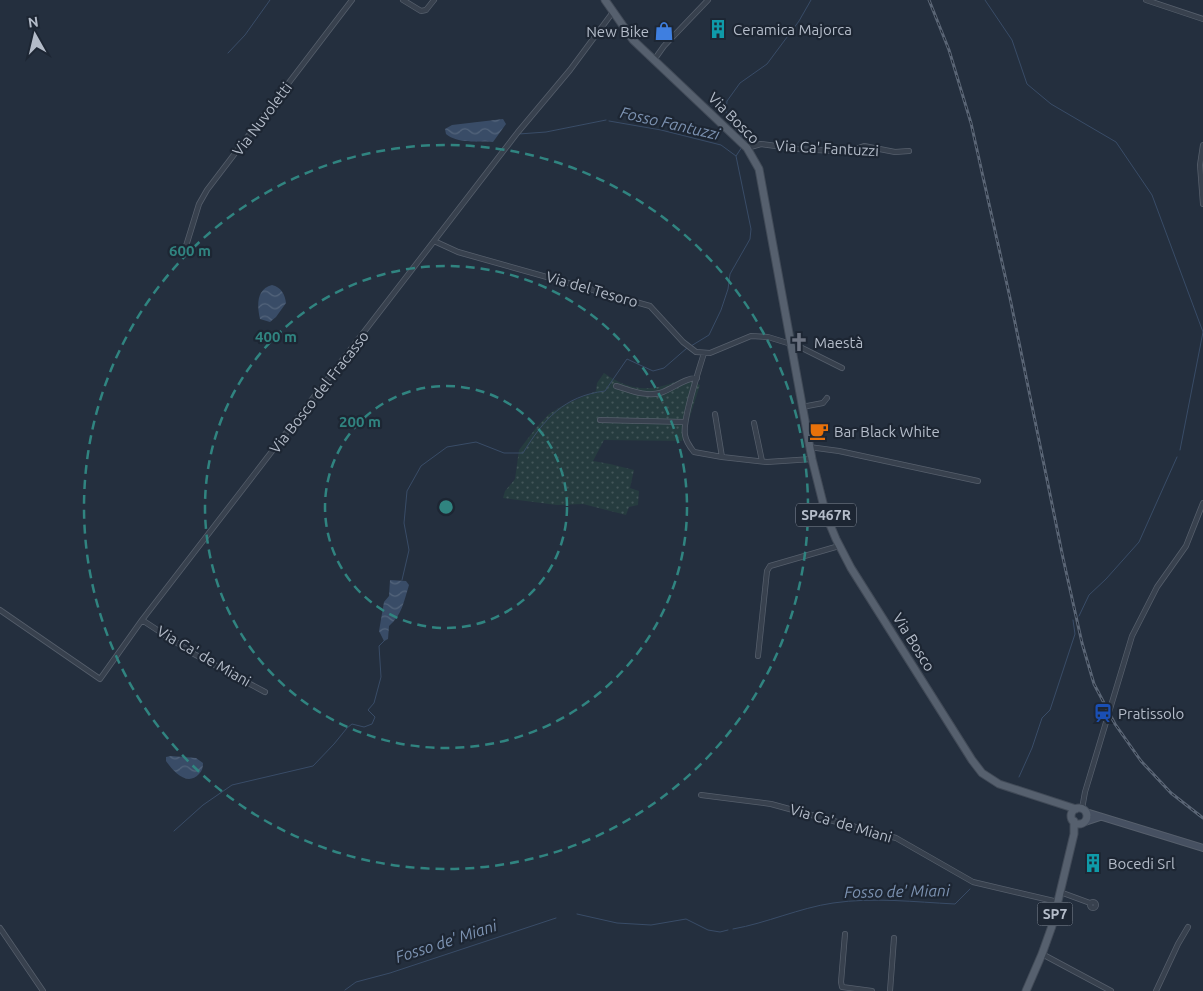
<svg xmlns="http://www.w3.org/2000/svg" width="1203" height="991" font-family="Ubuntu,sans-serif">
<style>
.grass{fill:url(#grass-dots)}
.water{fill:url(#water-waves)}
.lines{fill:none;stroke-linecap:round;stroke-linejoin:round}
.stream{stroke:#394c67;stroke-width:1}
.minor-casing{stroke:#565f6c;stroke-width:6}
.secondary-casing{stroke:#565f6c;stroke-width:8}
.primary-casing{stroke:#414a57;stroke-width:9}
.minor{stroke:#38414e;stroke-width:4.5}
.secondary{stroke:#465061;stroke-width:6}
.primary{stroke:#56606e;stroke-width:7}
.rail-casing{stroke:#5a6575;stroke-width:3}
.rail{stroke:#1d2633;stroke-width:1;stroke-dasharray:4;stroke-linecap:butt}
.ring{fill:none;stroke:#308480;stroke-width:2.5;stroke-dasharray:9 6}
.labels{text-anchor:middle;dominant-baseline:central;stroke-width:4.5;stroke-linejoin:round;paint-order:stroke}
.shield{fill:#1d2633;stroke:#878f9c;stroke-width:1}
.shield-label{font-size:14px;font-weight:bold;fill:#b4bcc9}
.poi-label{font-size:15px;fill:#b4bcc9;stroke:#1d2633;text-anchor:start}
.street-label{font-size:15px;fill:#b4bcc9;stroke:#1d2633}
.water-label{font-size:16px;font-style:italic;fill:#7c92b1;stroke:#1d2633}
.centre{fill:#308480;stroke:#1d2633;stroke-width:2.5}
.ring-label{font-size:15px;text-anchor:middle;font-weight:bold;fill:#308480;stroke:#1d2633;stroke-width:4.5;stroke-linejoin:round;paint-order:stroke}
</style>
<defs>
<pattern id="grass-dots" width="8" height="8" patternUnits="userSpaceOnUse" patternTransform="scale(1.25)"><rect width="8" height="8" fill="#263c3f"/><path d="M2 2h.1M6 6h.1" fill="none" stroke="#435659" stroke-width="1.8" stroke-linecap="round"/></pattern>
<pattern id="water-waves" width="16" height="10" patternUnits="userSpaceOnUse" patternTransform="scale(1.25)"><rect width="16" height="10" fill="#394c67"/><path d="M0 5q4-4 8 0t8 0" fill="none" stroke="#53647b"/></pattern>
</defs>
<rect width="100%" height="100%" fill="#242f3e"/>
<path class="grass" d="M604 373C632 393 654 392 684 378L700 385 682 441 604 440 593 461 610 464 634 470 630 488 639 491 638 505 629 507 626 515 583 504 557 505 503 498 505 491 515 479 519 450 536 428 549 414 562 406 596 391 597 383Z"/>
<path class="water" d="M503 119 506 124 493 142C477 141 458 144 446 134L445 129 452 125Z
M272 285C281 287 285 294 286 303L276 317 270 322 260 319C257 306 256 289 272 285Z
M390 580 406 581 409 585C404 601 402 615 389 626L388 639 384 641 379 631 384 602 389 596Z
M171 756 196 758 203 763C203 768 202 771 199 774 187 787 173 771 166 761V757Z"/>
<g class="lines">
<path class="stream" d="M985 0 1012 40 1027 84 1051 104 1116 142 1152 195 1203 332 1180 450
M228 53 245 35 270 0
M609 121 661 130 721 145 736 156 742 147
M519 134 546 132 606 120
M745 143 746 141 731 124 726 112 727 101 740 83 767 64 799 21 811 0
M691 346 709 335 721 310 728 289 730 274 750 239 751 229 736 156
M402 580 409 550 404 523 407 491 421 466 447 447 476 442 504 453H523C544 419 564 396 605 391L627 359 653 371 664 368 687 348
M1079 616 1089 595 1106 579 1139 542 1177 457
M1019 777 1032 748 1042 718 1050 710 1075 634 1073 620
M174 831 203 805 232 785 313 766 334 744 347 728 352 724 364 727 372 724 375 717 368 710 374 703 381 677 379 646 384 641
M577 914 617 923 651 925 686 919 708 930 720 932 728 930
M733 929C767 923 799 908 833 903 874 897 914 902 955 904L970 889
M345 990 356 982 390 973 556 918"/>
<g class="minor-casing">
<path id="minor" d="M403 0 421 11 426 10 434 0
M1146 0 1203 19
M654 60 664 46 708 0
M1203 145 1200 165 1203 204
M747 148 761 144 798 149 834 151H850L864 146 895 152 909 151
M434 241 458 252 650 306 683 342 696 352 710 353 751 336 768 337 791 344
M186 246 199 204 207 190 352 0
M792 346 800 347 842 368
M704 353C699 370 682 420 685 435 686 442 690 447 694 452L722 457 767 462 812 459
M616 386C630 390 645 397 660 393 671 390 686 377 697 378
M802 407 823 403 827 398
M715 414 722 457
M600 420 685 422
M754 423 762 461
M809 447 839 451 978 481
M0 610 100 679 142 620 518 132 570 70 613 12
M142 620 194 654 265 692
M758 656 767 571 770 566 839 546
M701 795 771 804 896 838 973 882 1058 902
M1082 809 1085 792 1132 636 1157 587 1186 546 1203 503
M1060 892 1090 903
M1090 905a3 3 0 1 1 6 0a3 3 0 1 1-6 0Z
M0 928 43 991
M845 934 841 982 842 987 872 991
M1042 954 1111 991
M890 991 894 938
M1156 991 1178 944 1188 927"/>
</g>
<g class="secondary-casing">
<path id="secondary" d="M1086 812 1203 848
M1085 822 1100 817"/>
</g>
<g class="primary-casing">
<path id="primary" d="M605 0 633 40 747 148 759 169 812 459 826 515 836 539 851 568 972 760 982 773 999 784 1076 809
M1071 816a8 8 0 1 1 16 0a8 8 0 1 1-16 0Z
M1026 991 1042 954 1052 926 1074 834V821"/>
</g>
<use href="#minor" class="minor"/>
<use href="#secondary" class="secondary"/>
<use href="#primary" class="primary"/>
<g class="rail-casing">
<path id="rail" d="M929 0 949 50 971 123 1010 298 1063 558 1082 643 1094 684 1115 724 1141 761 1171 793 1203 818"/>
</g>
<use href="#rail" class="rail"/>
</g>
<g class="ring">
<circle cx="446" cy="507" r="121"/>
<circle cx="446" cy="507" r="241"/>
<circle cx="446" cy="507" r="362"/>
</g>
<defs>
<g id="building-bare" transform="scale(1.5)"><path d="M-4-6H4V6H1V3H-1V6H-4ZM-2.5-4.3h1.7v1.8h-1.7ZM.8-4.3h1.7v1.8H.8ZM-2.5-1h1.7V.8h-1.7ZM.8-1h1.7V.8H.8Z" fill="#0f9aa8" stroke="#1d2633" stroke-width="2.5" paint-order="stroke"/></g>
<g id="shop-bare" transform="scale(1.5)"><path d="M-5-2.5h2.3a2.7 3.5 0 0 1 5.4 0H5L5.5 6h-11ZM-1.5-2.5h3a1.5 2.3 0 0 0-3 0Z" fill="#3f7fe0" stroke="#1d2633" stroke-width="2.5" paint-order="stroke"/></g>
<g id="church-bare" transform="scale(1.5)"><path d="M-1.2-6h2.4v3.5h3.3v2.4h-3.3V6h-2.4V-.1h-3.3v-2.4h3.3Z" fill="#6b7280" stroke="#1d2633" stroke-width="2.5" paint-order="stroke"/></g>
<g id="cafe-bare" transform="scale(1.5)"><path d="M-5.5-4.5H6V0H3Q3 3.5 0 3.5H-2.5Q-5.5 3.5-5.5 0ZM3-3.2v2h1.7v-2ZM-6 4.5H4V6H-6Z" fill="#e8710a" stroke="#1d2633" stroke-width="2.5" paint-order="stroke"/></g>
<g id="station-bare" transform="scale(1.5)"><path d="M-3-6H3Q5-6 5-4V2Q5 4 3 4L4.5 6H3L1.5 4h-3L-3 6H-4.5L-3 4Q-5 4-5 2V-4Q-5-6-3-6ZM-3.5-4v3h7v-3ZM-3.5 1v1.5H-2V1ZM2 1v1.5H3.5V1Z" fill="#1a4fb4" stroke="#1d2633" stroke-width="2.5" paint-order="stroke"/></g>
</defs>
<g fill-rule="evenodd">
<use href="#building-bare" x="718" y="29"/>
<use href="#shop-bare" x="664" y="31"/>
<use href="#church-bare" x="799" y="342"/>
<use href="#cafe-bare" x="819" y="431"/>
<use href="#station-bare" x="1103" y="713"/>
<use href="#building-bare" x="1093" y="863"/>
</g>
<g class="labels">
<g class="shield">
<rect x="796" y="503.5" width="60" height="23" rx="4"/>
<rect x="1037.5" y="902.5" width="35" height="23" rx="4"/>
</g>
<g class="shield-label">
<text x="826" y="515">SP467R</text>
<text x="1055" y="914">SP7</text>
</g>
<g class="poi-label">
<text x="733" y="29">Ceramica Majorca</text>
<text x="649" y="31" text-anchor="end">New Bike</text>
<text x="814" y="342">Maestà</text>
<text x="834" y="431">Bar Black White</text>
<text x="1118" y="713">Pratissolo</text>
<text x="1108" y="863">Bocedi Srl</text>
</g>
<g class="street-label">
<text transform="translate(734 118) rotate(45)">Via Bosco</text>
<text transform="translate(262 119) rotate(-53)">Via Nuvoletti</text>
<text transform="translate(827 148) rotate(3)">Via Ca' Fantuzzi</text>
<text transform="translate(592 289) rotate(16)">Via del Tesoro</text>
<text transform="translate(319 392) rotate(-52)">Via Bosco del Fracasso</text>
<text transform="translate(914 642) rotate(58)">Via Bosco</text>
<text transform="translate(204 656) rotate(30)">Via Ca' de Miani</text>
<text transform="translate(841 823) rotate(16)">Via Ca' de Miani</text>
</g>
<g class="water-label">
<text transform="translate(670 123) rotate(13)">Fosso Fantuzzi</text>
<text transform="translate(897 891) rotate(-1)">Fosso de' Miani</text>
<text transform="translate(446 941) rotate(-18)">Fosso de' Miani</text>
</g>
</g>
<circle cx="446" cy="507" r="8" class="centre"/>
<g class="ring-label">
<text x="190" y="256">600 m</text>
<text x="276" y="342">400 m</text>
<text x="360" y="427">200 m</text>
</g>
<g transform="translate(35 35) rotate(352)" stroke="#1d2633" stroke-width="4" paint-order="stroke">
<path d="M0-4L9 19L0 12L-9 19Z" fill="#b4bcc9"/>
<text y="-8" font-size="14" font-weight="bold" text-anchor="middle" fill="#b4bcc9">N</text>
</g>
</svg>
